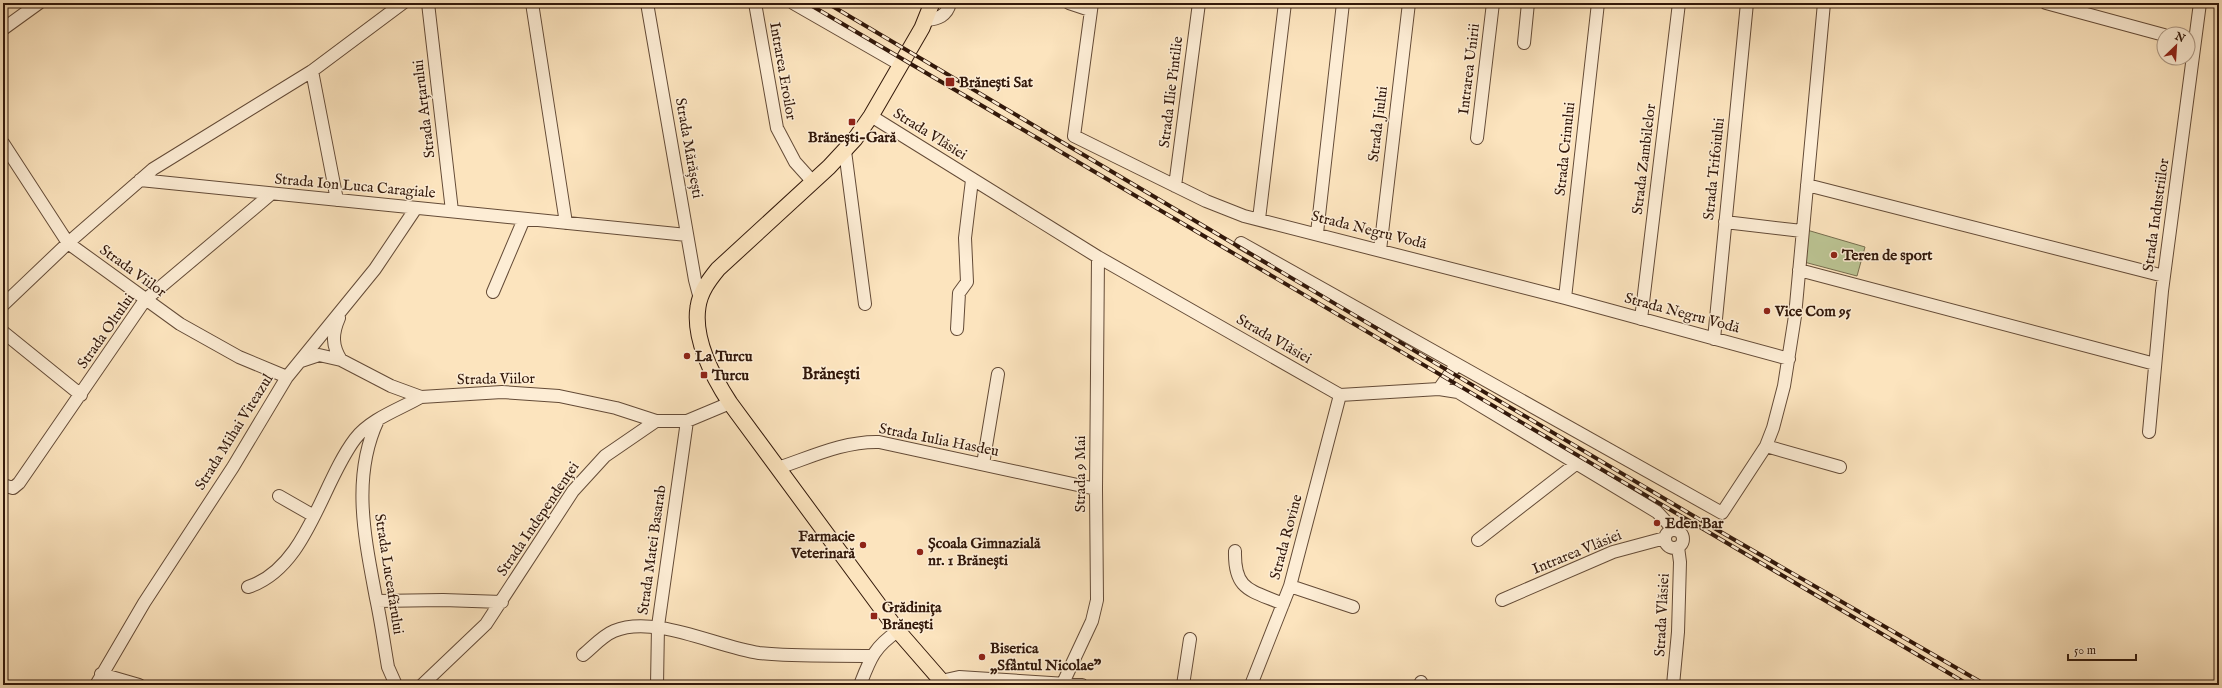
<svg xmlns="http://www.w3.org/2000/svg" width="2222" height="688" font-family="'IM FELL English',serif">
<style>
.green{fill:#bcc594;stroke:#776e4f}
.lines{fill:none;stroke-linecap:round;stroke-linejoin:round}
.minor-casing{stroke:#644b37;stroke-width:14}
.major-casing{stroke:#32180a;stroke-width:17}
.minor{stroke:#fdedd5;stroke-width:12}
.major{stroke:#fce4be;stroke-width:15}
.rail-casing{stroke:#32180a;stroke-width:4}
.rail{stroke:#fdedd5;stroke-width:2.5;stroke-dasharray:8;stroke-linecap:butt}
.poi-dot{fill:#8f2418;stroke:#fdedd5;stroke-width:1.5}
.labels{text-anchor:middle;dominant-baseline:central;stroke-width:3;stroke-linejoin:round;paint-order:stroke}
.street-label{font-size:15px;fill:#32180a;stroke:#fdedd5}
.poi-label{font-size:15px;font-weight:bold;fill:#32180a;stroke:#fdedd5;text-anchor:start}
.quarter-label{font-size:17px;font-weight:bold;fill:#32180a;stroke:#fdedd5}
</style>
<rect width="100%" height="100%" fill="#fce4be"/>
<filter id="stains"><feTurbulence type="fractalNoise" baseFrequency=".005" numOctaves="4"/><feColorMatrix values="0 0 0 0 .2 0 0 0 0 .09 0 0 0 0 .02 0 0 0 .5 -.17"/></filter>
<radialGradient id="worn" r=".72"><stop offset=".6" stop-color="#630" stop-opacity="0"/><stop offset="1" stop-color="#630" stop-opacity=".3"/></radialGradient>
<path class="green" d="M1807 230 1865 247 1857 276 1804 262Z"/>
<g class="lines">
<g class="minor-casing">
<path id="minor" d="M428 3 452 211
M532 3 566 223
M647 3 695 280 700 299
M755 3 777 128 795 162 813 182
M793 3 901 65
M1069 3 1090 10
M1092 3 1074 136 1206 201 1244 216 1565 298 1789 359
M2046 3 2164 35
M926 20C938 19 947 16 950 3
M3 29 39 3
M1524 43 1528 3
M312 71 337 200
M871 116 1098 257 1340 395 1439 389 1458 392 1657 512 1673 529
M1477 138 1493 3
M3 143 68 243 180 324 239 357 287 377
M845 151 865 304
M140 180 687 235
M1807 185 2164 276
M1175 186 1199 3
M1259 219 1285 3
M1725 222 1802 231
M1317 233 1343 3
M1241 243 1722 513 1766 446 1773 428 1784 386 1795 316 1824 3
M1380 250 1409 3
M1799 270 2155 364
M493 292 524 219
M1565 298 1598 3
M3 305 68 243 153 169 312 71 403 3
M339 318C332 334 332 346 341 360
M1641 319 1679 3
M957 329 959 293 967 282 965 238 972 180
M3 332 81 395
M1714 339 1747 3
M301 361 319 355 341 360 391 386 421 397 502 392 559 396 616 408 656 421
M1439 389 1456 365
M378 420C351 477 365 539 376 598 381 621 384 644 388 667L396 685
M2149 432 2162 291 2200 3
M1766 446 1840 467
M983 464 998 374
M778 468C811 457 844 441 879 442L1096 489
M3 485 13 488 19 483 145 300 271 194
M279 496 314 516
M1665 539a9 9 0 1 1 18 0a9 9 0 1 1-18 0Z
M1478 540 1577 463
M1235 551C1234 591 1251 590 1283 604
M1290 586 1353 607
M248 587C307 568 321 484 355 439 370 419 400 409 421 397
M1502 600 1613 552 1665 538
M377 601 443 600 502 602
M583 655C593 647 602 636 614 631 654 614 717 647 759 653 794 657 835 655 871 656
M101 674 139 685
M941 681 959 677 1082 685
M1063 683 1092 621 1097 600 1096 489 1098 257
M96 685 144 603 233 467 287 377 375 269 416 208
M422 685 486 624 573 491 605 456 656 421H687L730 403
M657 685 658 626 687 421
M860 685C870 659 874 647 898 631
M1183 685 1190 639
M1251 685 1290 586 1340 395
M1420 685 1421 682
M1673 685 1678 632 1680 562 1678 547"/>
</g>
<g class="major-casing">
<path id="major" d="M932 3 922 28 871 116 855 139 829 167 718 269C709 280 700 292 698 307 693 339 713 377 730 403L898 631 945 685"/>
</g>
<use href="#minor" class="minor"/>
<use href="#major" class="major"/>
<g class="rail-casing">
<path id="rail" d="M807 3 1969 685
M827 3 1714 528 1986 685"/>
</g>
<use href="#rail" class="rail"/>
</g>
<g class="poi-dot">
<rect x="945" y="77" width="10" height="10" rx="2"/>
<rect x="848" y="118" width="8" height="8" rx="2"/>
<circle cx="1834" cy="255" r="4"/>
<circle cx="1767" cy="311" r="4"/>
<circle cx="687" cy="356" r="4"/>
<rect x="700" y="371" width="8" height="8" rx="2"/>
<circle cx="1657" cy="523" r="4"/>
<circle cx="863" cy="545" r="4"/>
<circle cx="920" cy="552" r="4"/>
<rect x="870" y="612" width="8" height="8" rx="2"/>
<circle cx="982" cy="657" r="4"/>
</g>
<g class="labels">
<g class="street-label">
<text transform="translate(1469 69) rotate(-83)">Intrarea Unirii</text>
<text transform="translate(783 71) rotate(80)">Intrarea Eroilor</text>
<text transform="translate(1171 92) rotate(-83)">Strada Ilie Pintilie</text>
<text transform="translate(424 109) rotate(-97)">Strada Arțarului</text>
<text transform="translate(1378 124) rotate(-83)">Strada Jiului</text>
<text transform="translate(930 134) rotate(32)">Strada Vlăsiei</text>
<text transform="translate(689 148) rotate(80)">Strada Mărășești</text>
<text transform="translate(1565 149) rotate(-84)">Strada Crinului</text>
<text transform="translate(1644 159) rotate(-83)">Strada Zambilelor</text>
<text transform="translate(1714 169) rotate(-84)">Strada Trifoiului</text>
<text transform="translate(355 186) rotate(5)">Strada Ion Luca Caragiale</text>
<text transform="translate(2156 215) rotate(-82)">Strada Industriilor</text>
<text transform="translate(1369 230) rotate(14)">Strada Negru Vodă</text>
<text transform="translate(133 271) rotate(36)">Strada Viilor</text>
<text transform="translate(1682 313) rotate(15)">Strada Negru Vodă</text>
<text transform="translate(106 331) rotate(-55)">Strada Oltului</text>
<text transform="translate(1274 339) rotate(30)">Strada Vlăsiei</text>
<text transform="translate(496 379) rotate(-1)">Strada Viilor</text>
<text transform="translate(234 432) rotate(-58)">Strada Mihai Viteazul</text>
<text transform="translate(939 440) rotate(11)">Strada Iulia Hasdeu</text>
<text transform="translate(1080 474) rotate(-90)">Strada 9 Mai</text>
<text transform="translate(538 519) rotate(-56)">Strada Independenței</text>
<text transform="translate(1286 537) rotate(-75)">Strada Rovine</text>
<text transform="translate(652 550) rotate(-82)">Strada Matei Basarab</text>
<text transform="translate(1577 552) rotate(-22)">Intrarea Vlăsiei</text>
<text transform="translate(389 574) rotate(81)">Strada Luceafărului</text>
<text transform="translate(1662 615) rotate(-87)">Strada Vlăsiei</text>
</g>
<g class="poi-label">
<text x="959" y="82">Brănești Sat</text>
<text x="852" y="137" text-anchor="middle">Brănești-Gară</text>
<text x="1842" y="255">Teren de sport</text>
<text x="1775" y="311">Vice Com 95</text>
<text x="695" y="356">La Turcu</text>
<text x="712" y="375">Turcu</text>
<text x="1665" y="523">Eden Bar</text>
<text x="855" y="536" text-anchor="end">Farmacie<tspan x="855" dy="17">Veterinară</tspan></text>
<text x="928" y="543">Școala Gimnazială<tspan x="928" dy="17">nr. 1 Brănești</tspan></text>
<text x="882" y="607">Grădinița<tspan x="882" dy="17">Brănești</tspan></text>
<text x="990" y="648">Biserica<tspan x="990" dy="17">„Sfântul Nicolae”</tspan></text>
</g>
<g class="quarter-label">
<text x="831" y="374">Brănești</text>
</g>
</g>
<rect width="2222" height="688" fill="none" stroke="#fce4be" stroke-width="16"/>
<rect x="4" y="4" width="2214" height="680" fill="none" stroke="#32180a" stroke-width="2"/>
<rect x="8" y="8" width="2206" height="672" fill="none" stroke="#32180a"/>
<g transform="translate(2176 46) rotate(25)"><circle r="19" fill="#fdedd5" stroke="#ac9884"/>
<path d="M0-3L7 15L0 10L-7 15Z" fill="#8f2418"/>
<text y="-6" font-size="11" font-weight="bold" text-anchor="middle" fill="#32180a">N</text>
</g>
<path d="M2068 654v6h68v-6" fill="none" stroke="#32180a" stroke-width="2"/>
<text x="2074" y="654" font-size="12" fill="#32180a" stroke="#fdedd5" stroke-width="3" paint-order="stroke">50 m</text>
<rect width="100%" height="100%" filter="url(#stains)"/>
<rect width="100%" height="100%" fill="url(#worn)"/>
</svg>
